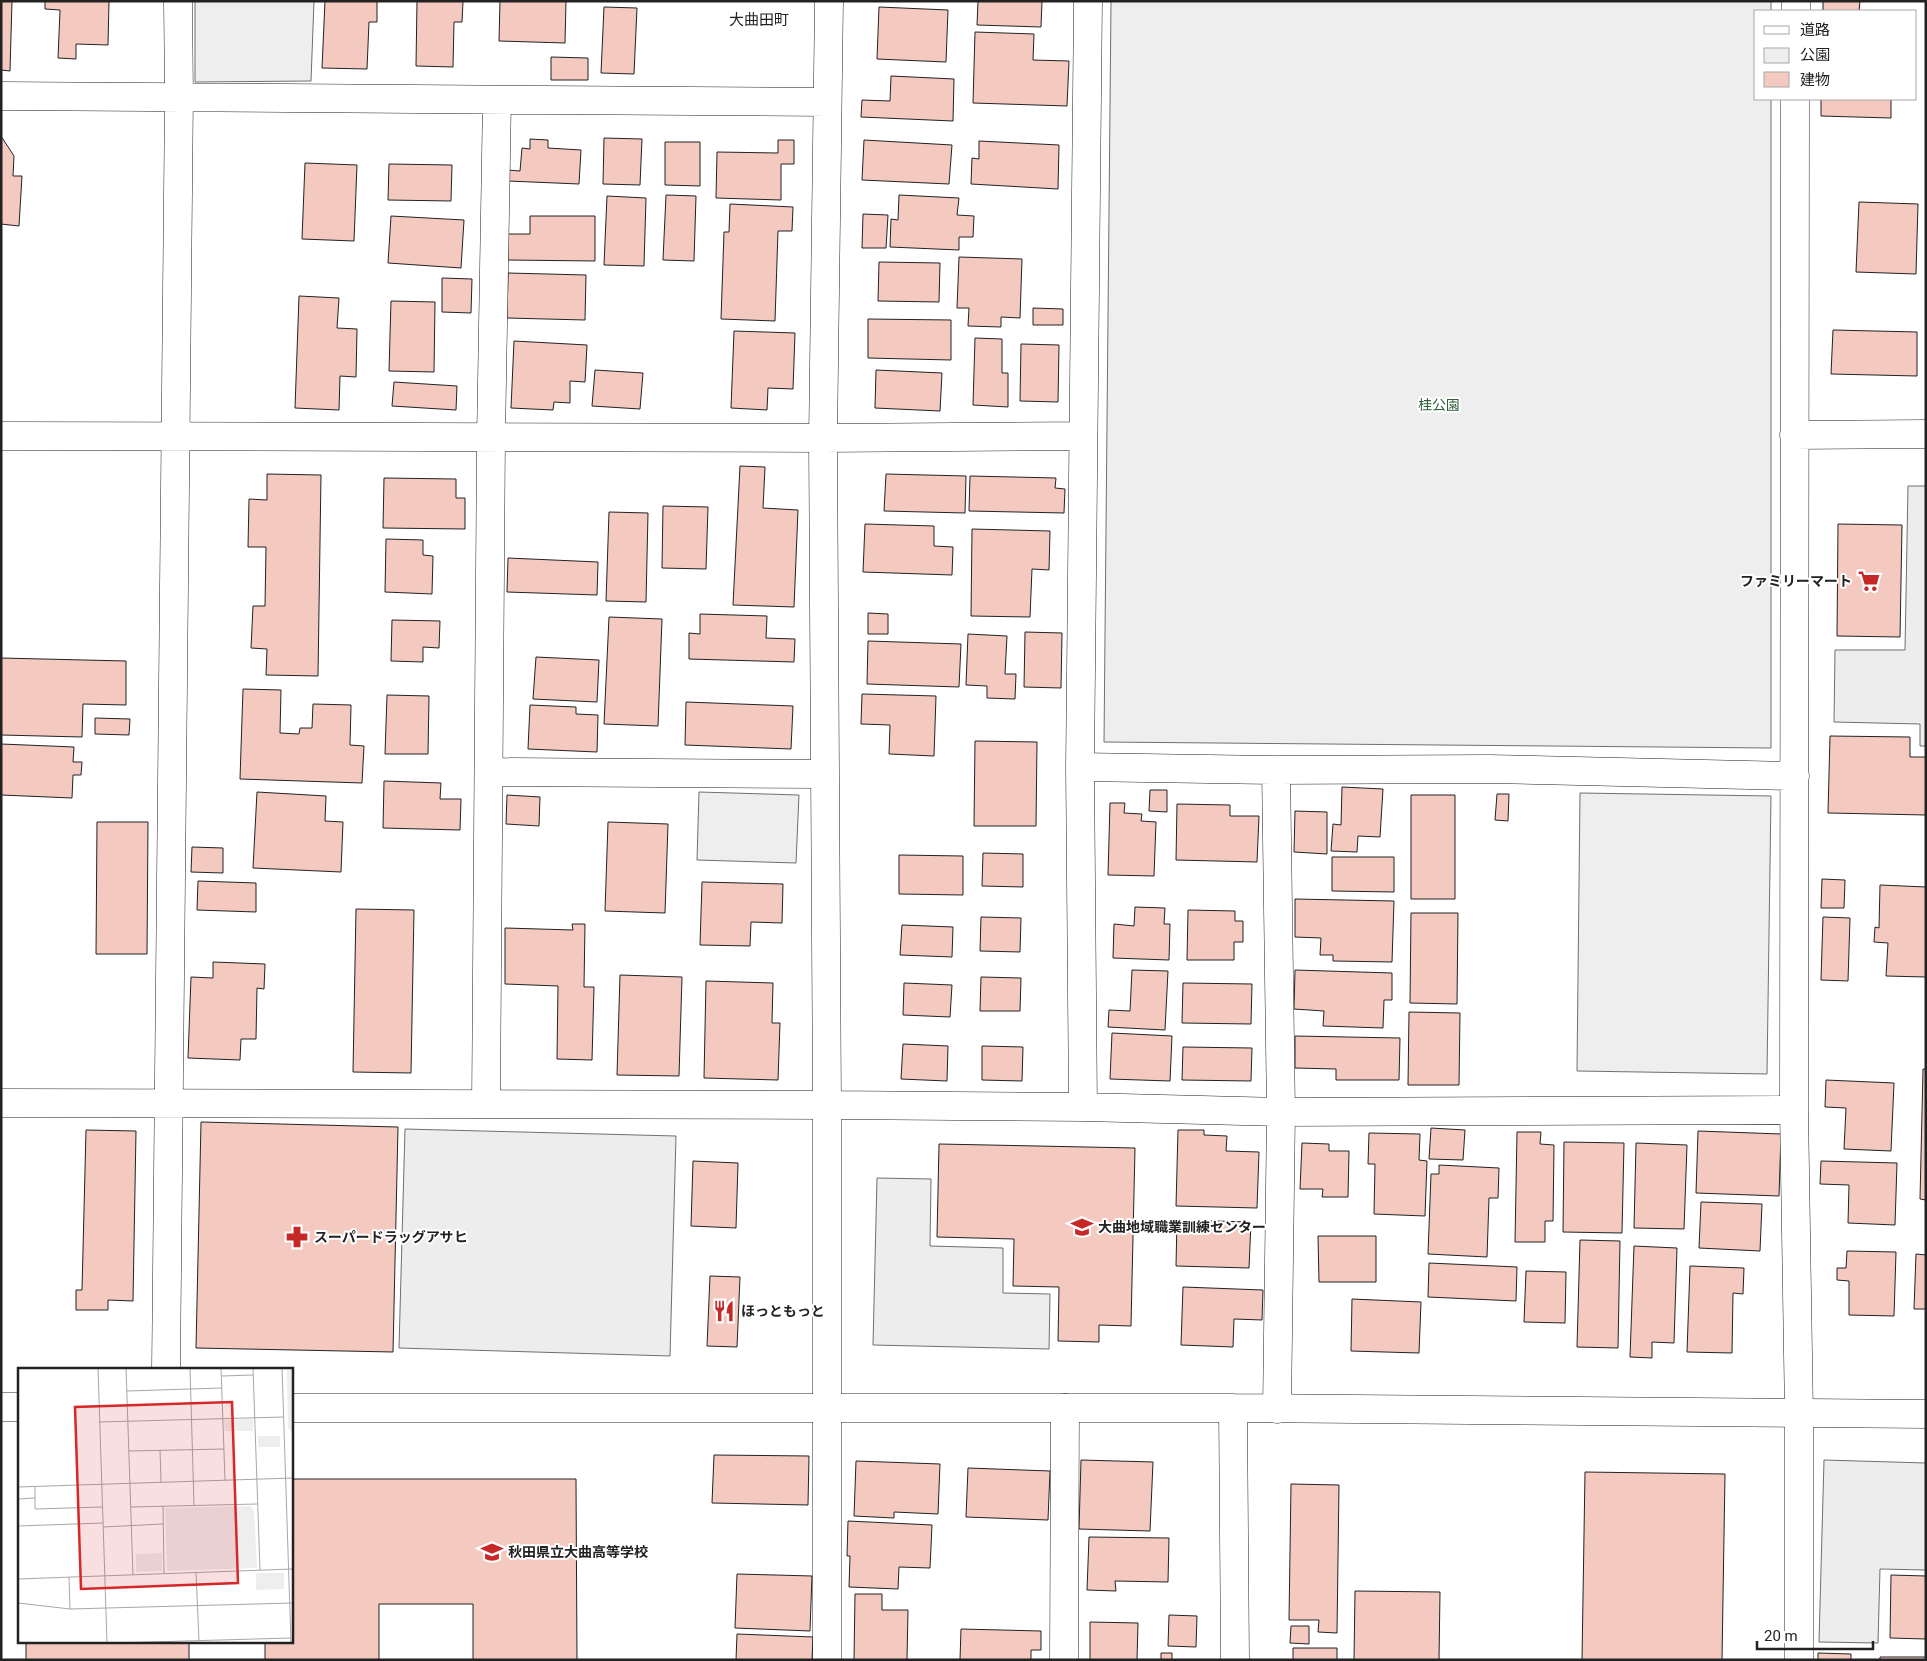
<svg xmlns="http://www.w3.org/2000/svg" width="1927" height="1661" font-family="Roboto,'Noto Sans JP',sans-serif">
<style>
.green{fill:#eee;stroke:#6f6f6f}
.parking{fill:#ededed;stroke:#6f6f6f}
.building{fill:#f3c9c0;stroke:#222}
.lines{fill:none;stroke-linecap:round;stroke-linejoin:round}
.street-casing{stroke:#222;stroke-width:29}
.secondary-casing{stroke:#222;stroke-width:29}
.street{stroke:#fff;stroke-width:28}
.secondary{stroke:#fff;stroke-width:28}
.labels{text-anchor:middle;dominant-baseline:central;stroke-width:4;stroke-linejoin:round;paint-order:stroke}
.park-label{font-size:14px;fill:#2f5e38;stroke:#fff}
.poi-label{font-size:14px;font-weight:bold;fill:#222;stroke:#fff;text-anchor:start}
.neighbourhood-label{font-size:15px;fill:#222;stroke:#fff}
.inset-road{fill:none;stroke:#a7a7a7;stroke-width:1}
.view{fill:#d62828;fill-opacity:0.15;stroke:#d62828;stroke-width:2.5}
.inset-edge{fill:none;stroke:#222;stroke-width:2.5}
</style>
<rect width="100%" height="100%" fill="#fff"/>
<path class="green" d="M195 1H314L311 81 195 82Z
M1111 1H1771V11H1756V99H1771V748L1104 742Z
M699 792 799 795 796 863 697 860Z
M1580 793 1771 796 1767 1074 1577 1071Z"/>
<path class="parking" d="M1908 486H1926V746H1920V724L1834 722 1835 650H1905Z
M405 1129 676 1136 670 1356 399 1348Z
M877 1178 931 1179 930 1246 1003 1248V1293L1050 1294 1049 1349 873 1345Z
M1824 1460 1926 1463V1570L1880 1569 1878 1643 1819 1642Z"/>
<path class="building" d="M1 1H12L10 71 1 70Z
M45 1H109L108 45 76 44V59L58 58 60 10 45 9Z
M325 1H377V22H369L367 69 322 68Z
M417 1H463L462 22H454L453 67 416 66Z
M500 1H566L565 43 499 41Z
M978 1H1042L1041 27 977 25Z
M1823 1H1860L1859 11H1823Z
M604 7 637 8 634 74 601 73Z
M879 7 948 10 946 62 877 59Z
M975 32 1034 34 1033 60 1069 61 1067 106 973 103Z
M551 57 588 58V80H551Z
M891 76 954 79 953 121 861 117 862 100 890 101Z
M1821 99H1891V118L1821 116Z
M1 136 14 156 13 176H22L19 226 1 224V227Z
M604 138 642 139 640 185 603 184Z
M530 139 548 140V148L581 150 579 184 508 181V170L520 171 522 148 530 149Z
M778 140H794V164H781V200L716 198 717 152 778 153Z
M864 140 952 145 949 184 862 180Z
M979 141 1059 145 1058 189 971 184 972 158 979 159Z
M665 142H700V186L665 185Z
M305 163 357 165 354 241 302 239Z
M389 164 452 165 451 201 388 200Z
M666 195 696 196 694 261 663 260Z
M899 195 959 198 957 215 974 216 973 237H959V250L890 247 891 219 898 220Z
M607 196 646 198 644 266 604 265Z
M1859 202 1918 204 1916 274 1856 272Z
M730 204 793 207 792 231H778L775 321 721 319 724 232H729Z
M863 214 888 215 886 248H862Z
M391 216 464 220 461 268 388 263Z
M530 216H595V261L508 260V234H530Z
M959 257 1022 259 1020 318 1001 317V327L968 326 969 308H957Z
M879 262 940 263 939 302 878 301Z
M508 273 586 275 585 320 507 318Z
M442 278 472 279 471 313 442 312Z
M299 296 339 298 337 328 357 329 356 377 340 376 339 410 295 408Z
M391 301 435 302 434 372 389 371Z
M1033 308 1063 309V325H1033Z
M868 319 951 320V360L868 358Z
M1833 330 1917 332V376L1831 374Z
M734 331 795 333 793 389 768 388 767 410 731 408Z
M975 338 1002 339V373H1008V407L973 405Z
M514 341 587 345 585 382 570 381V403L554 402 553 410 511 408Z
M1021 344 1059 345 1058 402 1020 401Z
M595 370 643 373 640 409 592 406Z
M876 370 942 373 940 411 875 408Z
M394 382 457 386 456 410 392 406Z
M740 466 765 467 763 508 798 510 794 607 733 605Z
M267 474 321 475 318 676 266 675 267 649 251 648 253 606H265L266 547H248L249 499 267 500Z
M886 474 966 476 965 513 884 511Z
M970 476 1056 478 1055 488 1065 489 1064 513 969 511Z
M384 478 456 479V498H465V529L383 528Z
M663 506 708 507 706 569 662 568Z
M609 512 648 513 646 602 606 601Z
M865 524 934 526V546L953 547 952 575 863 572Z
M1838 524 1902 525 1900 637 1837 636Z
M972 529 1050 531 1049 570 1032 569 1030 617 971 616Z
M386 539 423 540V555L433 556 432 594 385 592Z
M508 558 598 562 597 595 507 592Z
M868 613 888 614V634H868Z
M700 614 767 616 766 638 795 639 794 662 689 659V633L700 634Z
M609 617 662 619 658 726 604 724Z
M392 620 440 621 439 648 423 647V662L391 661Z
M1025 632 1062 633 1061 688 1024 687Z
M968 634 1007 636 1005 674H1016L1015 699 987 698V686L966 685Z
M868 641 961 644 959 687 867 684Z
M536 657 599 660 597 702 533 699Z
M1 658 126 661V705L83 704 82 737 1 735Z
M243 689 281 690 280 733 299 734 300 728H312L313 704 351 705 350 745 364 746 362 783 240 779Z
M862 694 936 696 934 756 889 754 890 725 861 724Z
M387 695 429 696 428 754H385Z
M686 702 793 706 791 749 685 745Z
M530 705 576 707V714L598 715 597 752 528 749Z
M95 718 130 719 129 735 95 734Z
M1830 736 1910 737V757H1926V815L1828 813Z
M975 741 1037 742 1036 826H974Z
M1 744 74 747 73 762H82L81 775H73L72 798 1 795Z
M384 781 441 783 440 799H461L460 830 383 828Z
M1342 787 1383 789 1380 837 1358 836 1357 852 1331 851 1333 824 1341 825Z
M1150 790H1167V812L1149 811Z
M257 792 326 796 325 821 343 822 341 872 253 868Z
M1497 794H1509L1508 821 1495 820Z
M507 795 540 797 539 826 506 824Z
M1411 795H1455V899H1411Z
M1110 803H1125L1124 813 1142 814 1141 821 1156 822 1154 876 1108 875Z
M1177 804 1230 805V816H1259L1257 862 1176 860Z
M1295 811 1327 812V854L1294 852Z
M97 822H148L147 954H96Z
M608 822 668 824 665 913 605 911Z
M192 847 223 848V873L191 872Z
M983 853 1023 854V887L982 886Z
M899 855 963 856V895L899 894Z
M1332 857H1394V892L1332 891Z
M1822 879 1845 880 1844 908H1821Z
M198 881 256 883V912L197 910Z
M702 882 783 884 782 923 751 922 750 946 700 945Z
M1880 885 1926 887V977L1886 976 1888 943 1874 942 1875 927 1879 928Z
M1295 899 1394 901 1392 962 1333 961V955H1320L1321 938 1295 937Z
M1135 907 1165 908 1164 924H1170L1169 960 1113 958 1114 924 1134 926Z
M356 909 414 910 411 1073 353 1072Z
M1188 910 1235 911V921H1243V942H1234V960H1187Z
M1411 913H1458L1457 1004 1410 1003Z
M981 917 1021 918 1020 952 980 951Z
M1823 917 1850 918 1848 981 1821 980Z
M572 924H585L584 987H594L592 1060 557 1059 558 986 505 984V928L573 930Z
M902 925 953 927 952 957 900 955Z
M213 962 265 964 264 989 257 988 256 1039H241L240 1060 188 1058 191 977 213 978Z
M1132 970 1168 971 1165 1030 1108 1027 1109 1010 1130 1011Z
M1295 970 1392 973V1000H1384L1383 1028 1323 1026 1324 1011 1294 1009Z
M620 975 682 977 679 1076 617 1075Z
M981 977 1021 978 1020 1011H980Z
M706 981 773 983 772 1023H780L778 1080 704 1078Z
M904 983 952 985 950 1017 903 1015Z
M1183 983 1252 984 1251 1024 1182 1023Z
M1409 1012 1460 1013 1459 1085H1408Z
M1112 1033 1172 1036 1170 1081 1110 1079Z
M1295 1036 1400 1038 1399 1080H1336V1069L1295 1068Z
M903 1044 948 1046 947 1081 901 1079Z
M982 1046 1023 1047 1022 1081 982 1080Z
M1183 1047 1252 1048 1251 1081 1182 1080Z
M1923 1069H1926V1200L1920 1199Z
M1826 1080 1894 1083 1891 1151 1844 1149 1846 1108 1825 1107Z
M201 1122 398 1127 393 1352 196 1348Z
M1431 1128 1465 1130 1463 1160 1429 1159Z
M86 1130 136 1131 133 1301 108 1300V1310H76V1290H82Z
M1178 1130H1204V1135L1227 1136 1226 1151 1259 1152 1257 1208 1176 1206Z
M1698 1131 1781 1134 1779 1196 1696 1193Z
M1517 1132H1541L1540 1144 1554 1145 1553 1221H1545V1242H1515Z
M1369 1133 1420 1134 1419 1160 1427 1161 1425 1216 1374 1214 1375 1164H1368Z
M1564 1142 1624 1143 1622 1233 1563 1232Z
M1302 1143 1329 1144V1151H1349L1348 1197H1322L1323 1189H1300Z
M1636 1143 1687 1145 1684 1229 1634 1228Z
M939 1144 1135 1148 1131 1326 1099 1325V1342L1058 1341 1059 1287 1013 1286 1014 1239 937 1237Z
M693 1161 738 1163 736 1228 691 1226Z
M1821 1161 1897 1163 1895 1225 1848 1223 1849 1185 1820 1184Z
M1439 1165 1499 1168 1498 1198H1489L1487 1257 1428 1254 1431 1174H1439Z
M1701 1202 1762 1204 1760 1251 1699 1248Z
M1177 1220 1251 1222 1249 1268 1176 1266Z
M1318 1236H1376V1282H1319Z
M1580 1240 1620 1241 1618 1348 1577 1347Z
M1634 1246 1677 1248 1674 1343 1652 1342V1358L1630 1357Z
M1847 1251 1896 1252 1894 1316 1849 1315V1281L1837 1280V1268H1846Z
M1916 1254 1926 1255V1309H1914Z
M1429 1263 1517 1267 1516 1301 1428 1297Z
M1690 1266 1744 1268 1743 1294 1733 1293 1732 1353 1687 1352Z
M1526 1271 1566 1272 1565 1323 1524 1322Z
M710 1276 740 1277 737 1347 707 1346Z
M1183 1287 1263 1290 1262 1320 1234 1319 1233 1347 1181 1345Z
M1352 1299 1421 1302 1419 1353 1351 1351Z
M714 1455 809 1456 808 1505 712 1503Z
M1081 1460 1153 1462 1150 1531 1079 1529Z
M856 1461 940 1464 938 1514 894 1512V1518L854 1516Z
M968 1468 1050 1471 1048 1520 966 1517Z
M1585 1472 1725 1474 1722 1660H1582Z
M291 1479H576L577 1660H473V1604H379V1660H265V1642H291Z
M1291 1484 1339 1485 1337 1633 1318 1632 1319 1620H1289Z
M848 1521 932 1525 930 1568 899 1567 898 1589 849 1587 850 1556H847Z
M1089 1537 1169 1538 1168 1582 1115 1581 1116 1591 1087 1590Z
M737 1574 812 1576 810 1631 735 1628Z
M1891 1575 1926 1576V1639L1890 1638Z
M1355 1591 1440 1592 1439 1660H1354Z
M855 1594H882V1610H908L907 1660H854Z
M1169 1615 1197 1616 1196 1647 1168 1646Z
M1090 1622 1138 1623 1137 1660H1090Z
M1291 1626H1309V1644L1290 1643Z
M961 1629 1041 1631V1650H1031V1660H960Z
M737 1634 813 1637 812 1660H736Z
M26 1642H189V1660H26Z
M1293 1648H1337V1660H1293Z
M1161 1653H1172V1660H1161Z
M1818 1653 1851 1654V1660H1818Z
M1880 1657H1926V1660H1880Z"/>
<g class="lines">
<g class="street-casing">
<path id="street" d="M1796 11V1
M1 96 827 102
M1795 99 1794 1110 1799 1414V1660
M1794 435 1926 434
M1 436 823 438 1083 436
M1080 767 1276 770 1489 769 1795 776
M1276 770 1281 1112 1277 1409
M489 772 824 774
M1 1103 827 1105 1083 1107 1281 1112 1794 1110
M486 1104 491 438 497 100
M1083 1107 1080 767 1088 1
M166 1370 179 96 178 1
M827 1660V1105L823 438 829 1
M1064 1660 1065 1408"/>
</g>
<g class="secondary-casing">
<path id="secondary" d="M1 1407H19
M291 1408H1233L1926 1414
M1233 1408 1235 1660"/>
</g>
<use href="#street" class="street"/>
<use href="#secondary" class="secondary"/>
</g>
<defs>
<g id="supermarket-bare" transform="scale(1.725)"><path d="M-6-5.5h2.5l.6 2H6L4.5 2H-2.5L-4.4-4H-6ZM-1.5 3.2a1.3 1.3 0 1 0 .1 0ZM3 3.2a1.3 1.3 0 1 0 .1 0Z" fill="#c62828" stroke="#fff" stroke-width="2.5" paint-order="stroke"/></g>
<g id="school-bare" transform="scale(1.725)"><path d="M0-5L7-2L0 1L-7-2ZM-4 1L0 2.5L4 1V4Q0 6-4 4Z" fill="#c62828" stroke="#fff" stroke-width="2.5" paint-order="stroke"/></g>
<g id="pharmacy-bare" transform="scale(1.725)"><path d="M-2-6h4v4h4v4h-4v4h-4v-4h-4v-4h4Z" fill="#c62828" stroke="#fff" stroke-width="2.5" paint-order="stroke"/></g>
<g id="restaurant-bare" transform="scale(1.725)"><path d="M-5-6h1v4h1v-4h1v4h1v-4h1v5L-1.5 .5V6h-2V.5L-5-1ZM5-6V6H3V1.5H1.5Q1.5-4 5-6Z" fill="#c62828" stroke="#fff" stroke-width="2.5" paint-order="stroke"/></g>
</defs>
<g fill-rule="evenodd">
<use href="#supermarket-bare" x="1869" y="581"/>
<use href="#school-bare" x="1082" y="1227"/>
<use href="#pharmacy-bare" x="297" y="1237"/>
<use href="#restaurant-bare" x="724" y="1311"/>
<use href="#school-bare" x="492" y="1552"/>
</g>
<g class="labels">
<g class="park-label">
<text x="1439" y="405">桂公園</text>
</g>
<g class="poi-label">
<text x="1852" y="581" text-anchor="end">ファミリーマート</text>
<text x="1098" y="1227">大曲地域職業訓練センター</text>
<text x="314" y="1237">スーパードラッグアサヒ</text>
<text x="741" y="1311">ほっともっと</text>
<text x="508" y="1552">秋田県立大曲高等学校</text>
</g>
<g class="neighbourhood-label">
<text x="759" y="20">大曲田町</text>
</g>
</g>
<g transform="translate(18 1368)">
<rect width="275" height="275" fill="#fff"/>
<path d="M275 1V64L270 60 269 2ZM235 51V63H207L206 52ZM240 68H262V79H240ZM232 138 236 142 239 200 149 203 147 140ZM144 185V203L118 204V186ZM238 205H266V221L238 222Z" fill="#eee"/>
<path class="inset-road" d="M80 0 89 275M108 0 115 207M172 0 176 137M203 0 207 112M235 0 242 202M264 0 273 275M204 8 235 7M109 23 204 20M81 54 266 49M142 82 143 114M111 83 206 81M0 119 275 110M17 119V141L84 139M0 131 17 130M145 138 146 205M113 139 239 136M0 158 85 155M85 159 145 156M178 204 181 273M51 209 52 241M0 211 275 201M0 235 52 241 275 235M96 275 273 270"/>
<path class="view" d="M214 34 220 215 63 221 57 39Z"/>
<rect width="275" height="275" class="inset-edge"/>
</g>
<rect width="1927" height="1661" fill="none" stroke="#222222" stroke-width="5"/>
<rect x="1754" y="10" width="162" height="90" fill="#ffffff" stroke="#a7a7a7"/>
<rect x="1764" y="26" width="25" height="8" fill="#ffffff" stroke="#a7a7a7"/>
<text x="1800" y="35" font-size="15" fill="#222222">道路</text>
<rect x="1764" y="48" width="25" height="15" fill="#eeeeee" stroke="#a7a7a7"/>
<text x="1800" y="60" font-size="15" fill="#222222">公園</text>
<rect x="1764" y="72" width="25" height="15" fill="#f3c9c0" stroke="#a7a7a7"/>
<text x="1800" y="85" font-size="15" fill="#222222">建物</text>
<path d="M1757 1641v8h116v-8" fill="none" stroke="#222222" stroke-width="2.5"/>
<text x="1764" y="1641" font-size="15" fill="#222222" stroke="#ffffff" stroke-width="4" paint-order="stroke">20 m</text>
</svg>
